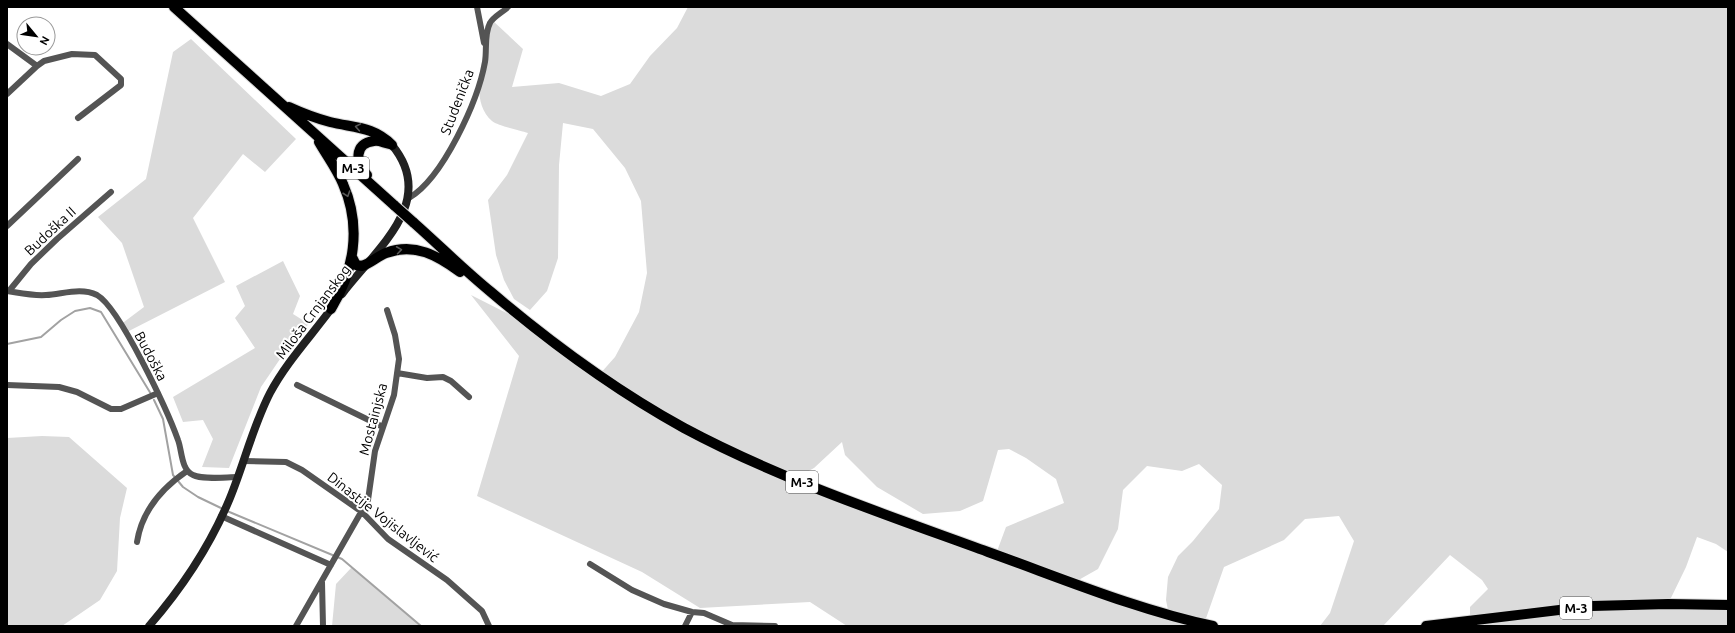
<svg xmlns="http://www.w3.org/2000/svg" width="1735" height="633" font-family="Ubuntu,sans-serif">
<style>
.green{fill:#dbdbdb;fill-rule:evenodd}
.lines{fill:none;stroke-linecap:round;stroke-linejoin:round}
.stream{stroke:#a2a2a2;stroke-width:2}
.primary-casing{stroke:#dbdbdb;stroke-width:12}
.street{stroke:#545454;stroke-width:6}
.secondary{stroke:#212121;stroke-width:8}
.primary{stroke:#000;stroke-width:10}
.primary-bridge-casing{stroke:#dbdbdb;stroke-width:12;stroke-linecap:butt}
.primary-bridge{stroke:#000;stroke-width:10}
.oneway{stroke:#595959}
.labels{text-anchor:middle;dominant-baseline:central;stroke-width:4;stroke-linejoin:round;paint-order:stroke}
.shield{fill:#fff;stroke:#4c4c4c;stroke-width:1}
.shield-label{font-size:13px;font-weight:bold;fill:#000}
.street-label{font-size:14px;fill:#000;stroke:#fff}
</style>
<rect width="100%" height="100%" fill="#fff"/>
<path class="green" d="M688 7H1728V552L1716 544 1697 537 1686 567 1668 604 1728 606V626H1428L1470 620V607L1488 589 1482 580 1450 555 1383 626H1320L1330 613 1354 541 1339 516 1305 519 1284 540 1224 567 1204 624 1213 626H847L810 602 700 608 642 572 477 496 519 356 471 295 532 326 599 375 615 357 639 312 647 273 641 201 625 168 593 129 563 123 559 165 558 258 547 291 530 310 514 299 504 280 496 255 488 200 507 175 528 133C519 130 498 126 492 121 466 98 486 49 492 20L523 49 512 87 559 83 601 96 630 84 650 56 677 28ZM842 442 845 455 877 487 923 514 960 511 983 501 998 450 1009 449 1026 458 1056 479 1064 503 1006 527 996 554 796 478 814 468ZM1199 464 1222 485 1219 509 1193 541 1178 556 1168 577 1166 600 1169 615 1075 582 1098 569 1118 529 1123 490 1147 466 1182 471Z
M191 39 296 139 265 172 243 154 193 218 225 282 125 333 120 325 144 307 122 243 98 217 146 179 173 52Z
M283 261 300 296 293 314 309 324 297 334 261 387 229 468 202 467 213 439 203 420 183 422 173 397 255 348 235 318 245 306 236 286Z
M42 436 69 437 127 488 120 518 117 571 100 600 62 626H7V438Z
M352 567 421 626H332L336 584Z"/>
<g class="lines">
<path class="stream" d="M7 344 41 337 61 320 75 311 90 308 101 312 151 394
M154 400 163 419 173 475 183 487 198 497 223 509
M227 511 342 559 421 626"/>
<g class="primary-casing">
<path id="primary" d="M174 7 395 206
M289 107C302 113 315 118 330 122 354 128 373 126 392 145
M319 142C327 156 337 169 343 184 362 227 354 271 331 309
M367 175C356 164 353 143 374 141 379 140 384 143 390 144
M413 222C439 245 464 270 491 292 551 343 615 390 684 428 779 479 887 515 988 552 1061 578 1137 610 1213 626
M352 257 356 265 362 266C371 263 378 256 386 253 415 242 438 256 460 272
M1426 626 1592 606 1668 604 1728 605"/>
</g>
<path class="street" d="M477 7 484 43
M7 44 37 66
M7 94 37 66 44 61 72 54 95 55 121 79V85L78 118
M409 198C443 178 478 101 485 62 487 50 484 34 490 23 493 17 503 12 508 7
M7 226 78 159
M7 291C20 293 33 296 46 295 63 294 81 287 97 295 120 308 168 412 178 440 182 450 181 470 193 475 203 480 226 477 238 477
M9 291 31 264 57 239 111 192
M397 373 427 378 443 377 451 381 469 397
M7 385 59 387 77 392 111 409H121L158 393
M297 385 383 427
M244 461 286 462 302 470 362 512 388 539 447 580 482 611 489 626
M221 516 331 565
M137 542C142 510 162 488 187 471
M590 564 632 590 664 604 692 612 704 613 732 625 775 626
M322 582 323 626
M296 626 368 500 375 451 394 395 399 359 395 335 387 310
M685 626 692 612"/>
<path class="secondary" d="M342 294C375 250 439 202 392 145
M149 626C182 588 211 544 230 498 244 464 253 426 270 393 287 361 313 334 334 305"/>
<use href="#primary" class="primary"/>
<g class="primary-bridge-casing">
<path id="primary-bridge" d="M395 206 413 222"/>
</g>
<use href="#primary-bridge" class="primary-bridge"/>
</g>
<defs><path id="oneway-chevron" d="M-2-3.5L2.5 0L-2 3.5" fill="none" stroke-width="1.6" stroke-linecap="round" stroke-linejoin="round"/></defs>
<g class="oneway">
<use href="#oneway-chevron" transform="translate(358 127) rotate(-170)"/>
<use href="#oneway-chevron" transform="translate(347 194) rotate(71)"/>
<use href="#oneway-chevron" transform="translate(399 250) rotate(-8)"/>
</g>
<g class="labels">
<g class="shield">
<rect x="337" y="157" width="32" height="22" rx="3"/>
<rect x="786" y="471" width="32" height="22" rx="3"/>
<rect x="1560" y="597" width="32" height="22" rx="3"/>
</g>
<g class="shield-label">
<text x="353" y="168">M-3</text>
<text x="802" y="482">M-3</text>
<text x="1576" y="608">M-3</text>
</g>
<g class="street-label">
<text transform="translate(457 102) rotate(-69)">Studenička</text>
<text transform="translate(50 231) rotate(-43)">Budoška II</text>
<text transform="translate(313 312) rotate(-53)">Miloša Crnjanskog</text>
<text transform="translate(151 356) rotate(62)">Budoška</text>
<text transform="translate(373 419) rotate(-75)">Mostainjska</text>
<text transform="translate(383 517) rotate(38)">Dinastije Vojislavljević</text>
</g>
</g>
<rect width="1735" height="633" fill="none" stroke="#000000" stroke-width="16"/>
<g transform="translate(36 36) rotate(119)"><circle r="19" fill="#ffffff" stroke="#999999"/>
<path d="M0-3L7 15L0 10L-7 15Z" fill="#000000"/>
<text y="-6" font-size="11" font-weight="bold" text-anchor="middle" fill="#000000">N</text>
</g>
</svg>
